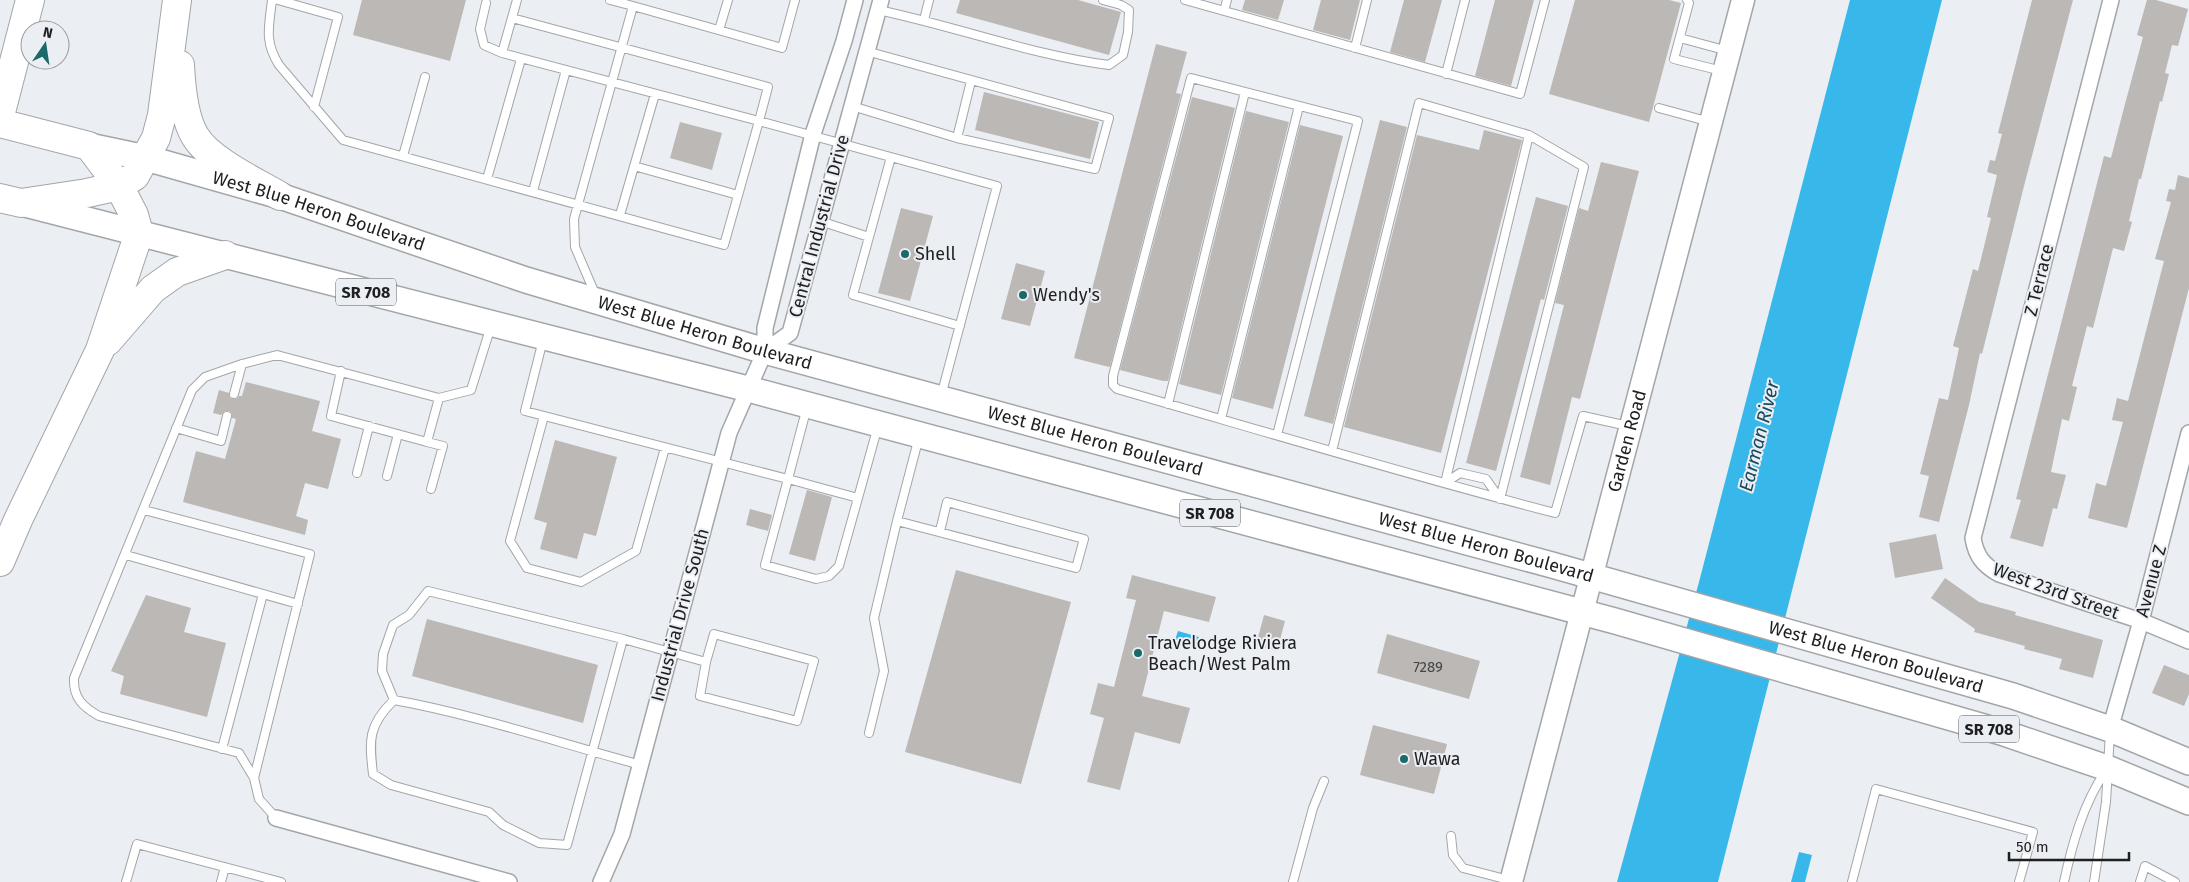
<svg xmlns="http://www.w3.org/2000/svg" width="2189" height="882" font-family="'Fira Sans',sans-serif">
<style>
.water{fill:#37b7ea}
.building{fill:#bbb8b5}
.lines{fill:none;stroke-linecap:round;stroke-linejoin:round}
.lane-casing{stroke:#a3a6a9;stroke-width:10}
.street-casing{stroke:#a3a6a9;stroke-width:18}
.secondary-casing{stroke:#a3a6a9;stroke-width:25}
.primary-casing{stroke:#a3a6a9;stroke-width:28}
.highway-casing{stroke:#a3a6a9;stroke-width:30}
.lane{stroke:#fff;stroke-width:8}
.street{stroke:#fff;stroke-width:15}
.secondary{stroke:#fff;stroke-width:22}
.primary{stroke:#fff;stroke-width:25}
.highway{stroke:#fff;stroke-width:28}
.poi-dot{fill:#1c696c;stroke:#ebeef2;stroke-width:2}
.labels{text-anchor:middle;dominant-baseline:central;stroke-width:4;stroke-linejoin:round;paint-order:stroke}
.number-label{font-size:15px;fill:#454546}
.shield{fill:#ebeef2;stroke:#5c5d60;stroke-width:1}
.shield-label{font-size:16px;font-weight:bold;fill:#1e1f21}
.street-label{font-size:18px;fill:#1e1f21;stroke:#ebeef2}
.poi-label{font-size:18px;fill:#1e1f21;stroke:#ebeef2;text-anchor:start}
.water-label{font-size:19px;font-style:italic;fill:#174a5f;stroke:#ebeef2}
</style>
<rect width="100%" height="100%" fill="#ebeef2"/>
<path class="water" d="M1850 0H1942L1718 882H1617L1699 582Z
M1178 631 1199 637 1196 650 1174 643Z
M1799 852 1812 855 1805 882H1791Z"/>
<path class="building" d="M362 0H466L450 61 353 35Z
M960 0H1078L1121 12 1109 55 956 13Z
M1245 0H1284L1278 20 1242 10Z
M1321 0H1360L1350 40 1313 30Z
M1404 0H1442L1425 62 1390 52Z
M1495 0H1534L1511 86 1475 76Z
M1575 0H1669L1681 3 1649 122 1549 94Z
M2032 0H2073L2025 182 1982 354 1980 353 1969 405 1939 522 1919 517 1929 476 1920 474 1939 398 1948 400 1959 348 1953 346 1973 269 1978 271 1991 218 1987 217 1997 175 1987 172 1990 160 1995 161 2002 134 1998 133Z
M2147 0H2156L2188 9 2178 46 2172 45 2165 73 2169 74 2162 102 2160 101 2141 179H2139L2129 221 2132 222 2124 251 2113 248 2093 328 2087 326 2072 386 2077 387 2069 421 2062 419 2051 472 2066 475 2057 509 2053 508 2043 547 2010 538 2021 500 2016 499 2104 156 2111 158 2125 104 2143 37 2137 35Z
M1156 44 1187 52 1176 93 1181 94 1110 367 1105 366 1074 358Z
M984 92 1099 122 1090 159 975 130Z
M1192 97 1235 108 1168 381H1163L1120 370Z
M1246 111 1289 122 1221 395 1179 384Z
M1380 120 1407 127 1333 424 1304 416Z
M680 122 722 133 712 170 670 158Z
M1300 125 1343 136 1273 409 1232 398Z
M1484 130 1522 140 1441 453 1344 427 1417 135 1479 150Z
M1601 162 1639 171 1580 399 1572 397 1550 485 1520 477 1564 305 1555 303 1579 208 1588 211Z
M2178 175 2189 178V288L2127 528 2088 518 2096 483 2106 486 2123 422 2112 420 2117 398 2128 401 2164 261 2155 259 2171 202 2166 201 2169 189 2175 190Z
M1536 197 1568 206 1544 300 1541 299 1496 471 1466 463Z
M901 208 933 216 910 301 878 293Z
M1016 263 1045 271 1030 326 1001 319Z
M246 382 320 401 312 431 341 439 328 489 305 483 296 516 308 520 305 535 183 502 196 451 225 459 236 419 232 418V414L229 411H225L221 415 213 413 219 390 229 393 230 398 236 399 239 396H242Z
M555 440 617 457 596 536 584 533 577 559 540 549 547 523 534 519Z
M807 490 832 497 815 561 789 554Z
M750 509 772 515 768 531 746 525Z
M1936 534 1943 569 1895 578 1889 543Z
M956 570 1071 602 1021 784 905 752Z
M1132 575 1216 597 1209 622 1164 611 1142 696 1190 708 1180 744 1135 732 1120 790 1087 782 1104 718 1090 714 1098 683 1114 687 1136 600 1126 598Z
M1945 578 1979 602 2016 612 2015 615 2103 640 2093 678 2059 669 2062 659 2024 649 2025 646 1974 632 1975 629 1931 598Z
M146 595 191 608 184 632 226 643 207 717 120 694 124 676 111 671Z
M1264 615 1285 621 1277 651 1256 645Z
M427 619 598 665 583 723 412 676Z
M1387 634 1480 661 1469 699 1377 673Z
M2164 665 2189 675V694L2184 706 2152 693Z
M1373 725 1447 744 1434 794 1360 775Z"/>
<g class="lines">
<g class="lane-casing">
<path id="lane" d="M272 0C269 27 264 41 279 65L343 140 724 245 759 121 997 186 941 396
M278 0 338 17 314 107
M1185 0 1520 94 1545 0
M1687 0 1689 3 1674 59 1722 71
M486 3 480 29 484 45 502 53
M633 6 782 48 795 0
M878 10C955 26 1031 55 1109 65L1123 55 1128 32 1129 10 1121 5 1103 0
M1224 11 1227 0
M512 18 768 87 759 121 502 53 517 0
M924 20 929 0
M719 30 728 0
M1680 38 1728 51
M1355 48 1367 0
M1446 74 1465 0
M852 106 957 138 1095 169 1109 118 866 51
M1659 108 1710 122
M957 138 971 81
M403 156 425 77
M634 166 738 195
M487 179 521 59
M533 191 566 70
M620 215 655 94
M820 221 869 237 853 295 960 326
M869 237 891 157
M596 296 575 247 574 219 633 6 610 0
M543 340 525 411 788 479 807 407
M341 371 331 416 427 442 439 398
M234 394 242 364
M1168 404 1245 92
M544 416 510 541 527 568 581 582 636 551 665 448
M1221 419 1299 106
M176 428 221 441 227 416
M1277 435 1358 121 1191 78 1113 376V385L1117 389C1263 431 1408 475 1555 513L1583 416 1628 426
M919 437 897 521 1076 568 1084 539 947 502 940 531
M427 442 443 446 431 489
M1332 451 1419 103 1529 135 1584 167 1500 499
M357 473 369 426
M387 476 398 434
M1445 483 1529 135
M1445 483 1460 473 1486 479 1500 499
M858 498 839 566 829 576 816 579 765 565 788 479 858 498 878 426
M144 510 310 554 254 778
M126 555 298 604
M714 634 814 661 797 721 700 696 706 662Z
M394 700 382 671 383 654 393 625 409 615 428 591 623 639
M869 733 884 671 874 618 897 521
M222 749 263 594
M641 765C559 743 477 715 394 700 368 725 369 740 373 774L391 785 489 812 503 825 539 843 567 845 623 639 706 662
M276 818 259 799 254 778 239 753 99 716C83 707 73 698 74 678L192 390 205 377 242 364 277 355 439 398 471 390 491 326
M1451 836 1453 855 1463 868 1509 880
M126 882 137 844 281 882
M221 882 225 867
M1293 882 1313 808 1324 781
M1852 882 1876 789 2033 832 2019 882
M2064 882C2072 845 2083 804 2105 772
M2094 882 2106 802 2110 732
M2140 882 2145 866 2175 882"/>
</g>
<g class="street-casing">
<path id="street" d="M2111 0 1973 538C1976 556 1983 565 1999 574L2141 621 2189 641
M765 351 790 333 881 0
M2110 729 2141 621 2189 433
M276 818 509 882
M601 882 622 834 729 433 765 351V328L813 134 844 41 855 0"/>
</g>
<g class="secondary-casing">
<g id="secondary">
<path id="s1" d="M1511 882 1743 0"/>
</g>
</g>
<g class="primary-casing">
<g id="primary">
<path id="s2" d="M89 146 146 158 280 196 526 280 765 351 1552 565 2013 696 2110 729 2189 762"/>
<path d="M21 203 748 389 1615 621 2001 732 2107 768 2189 802"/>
</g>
</g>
<g class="highway-casing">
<path id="highway" d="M180 65C181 85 184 118 195 136 209 160 256 182 280 196
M0 116 30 0
M0 123 89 146 119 186 134 215 139 233 100 350 18 520 0 562
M0 198 21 203 87 193 119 186 135 176 156 138 162 115 177 0
M108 341 153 289 177 272 225 255"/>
</g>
<use href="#lane" class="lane"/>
<use href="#street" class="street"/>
<use href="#secondary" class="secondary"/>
<use href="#primary" class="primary"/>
<use href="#highway" class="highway"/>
</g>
<g class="poi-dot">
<circle cx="905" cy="254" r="5"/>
<circle cx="1023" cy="295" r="5"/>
<circle cx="1138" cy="653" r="5"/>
<circle cx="1404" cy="759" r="5"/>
</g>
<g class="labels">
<g class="number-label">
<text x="1428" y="667">7289</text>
</g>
<g class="shield">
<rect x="336" y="278.5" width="60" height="27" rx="4"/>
<rect x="1180" y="499.5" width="60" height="27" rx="4"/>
<rect x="1959" y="715.5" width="60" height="27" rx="4"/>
</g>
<g class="shield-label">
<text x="366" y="292">SR 708</text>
<text x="1210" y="513">SR 708</text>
<text x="1989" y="729">SR 708</text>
</g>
<g class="street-label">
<text stroke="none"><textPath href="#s2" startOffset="239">West Blue Heron Boulevard</textPath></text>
<text transform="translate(819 226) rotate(-75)">Central Industrial Drive</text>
<text transform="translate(2039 280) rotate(-76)">Z Terrace</text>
<text stroke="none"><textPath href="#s2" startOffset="644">West Blue Heron Boulevard</textPath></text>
<text stroke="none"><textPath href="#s2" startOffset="1049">West Blue Heron Boulevard</textPath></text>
<text stroke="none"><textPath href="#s1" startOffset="456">Garden Road</textPath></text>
<text stroke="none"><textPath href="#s2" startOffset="1454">West Blue Heron Boulevard</textPath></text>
<text transform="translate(2151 581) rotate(-75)">Avenue Z</text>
<text transform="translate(2056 591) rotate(20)">West 23rd Street</text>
<text transform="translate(680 615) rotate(-75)">Industrial Drive South</text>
<text stroke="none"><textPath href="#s2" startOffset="1859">West Blue Heron Boulevard</textPath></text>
</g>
<g class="poi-label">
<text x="915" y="254">Shell</text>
<text x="1033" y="295">Wendy's</text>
<text x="1148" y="643">Travelodge Riviera<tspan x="1148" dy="21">Beach/West Palm</tspan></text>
<text x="1414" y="759">Wawa</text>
</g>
<g class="water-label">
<text transform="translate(1759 436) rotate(-76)">Earman River</text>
</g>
</g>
<g transform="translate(45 45) rotate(13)"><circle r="24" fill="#ebeef2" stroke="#999b9e"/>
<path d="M0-4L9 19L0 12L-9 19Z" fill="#1c696c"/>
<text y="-8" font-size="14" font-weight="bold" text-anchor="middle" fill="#1e1f21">N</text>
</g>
<path d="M2009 852v8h120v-8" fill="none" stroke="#1e1f21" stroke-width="2.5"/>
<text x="2016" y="852" font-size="15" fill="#1e1f21" stroke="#ebeef2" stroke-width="4" paint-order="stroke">50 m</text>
</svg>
